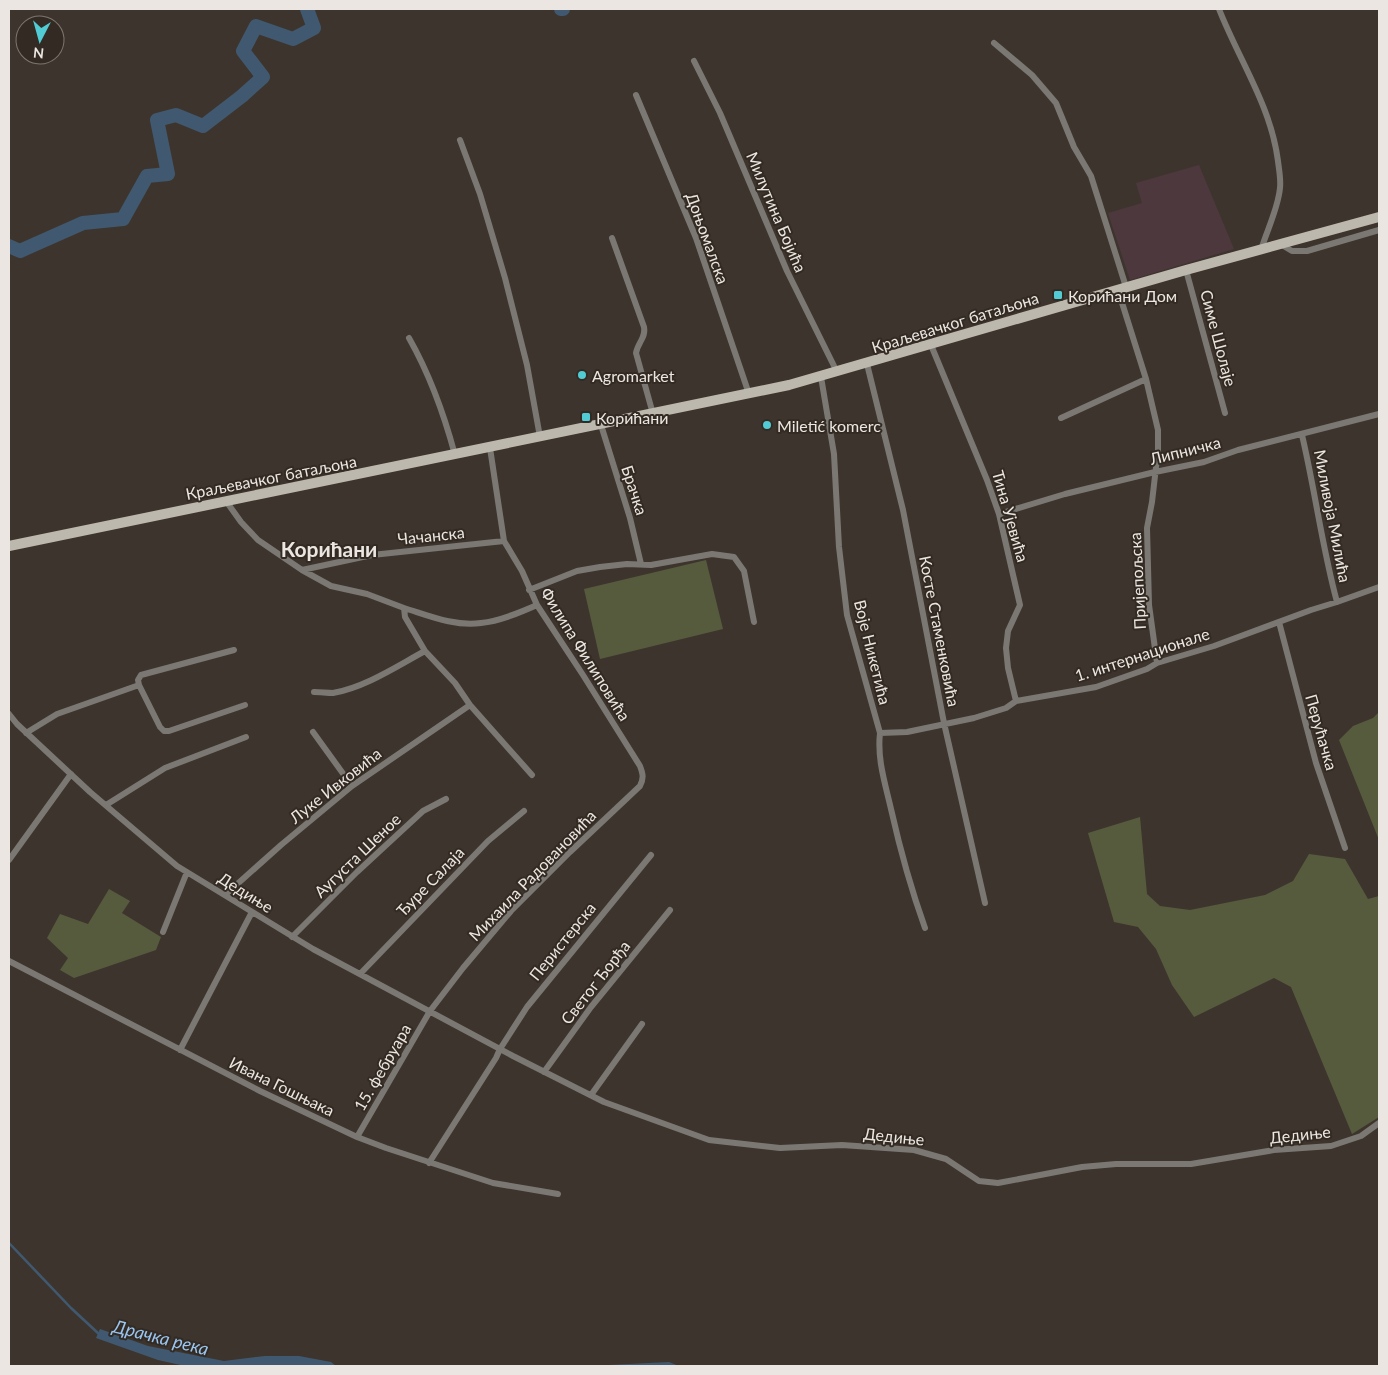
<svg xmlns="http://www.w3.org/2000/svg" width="1388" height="1375" font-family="Lato,sans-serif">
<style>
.commercial{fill:#4d383e}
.green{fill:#565b3e}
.water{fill:#415970}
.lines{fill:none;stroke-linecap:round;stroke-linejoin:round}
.stream{stroke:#415970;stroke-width:2.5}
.river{stroke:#415970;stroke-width:14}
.minor{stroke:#7b7873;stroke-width:6}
.primary{stroke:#bdb8ae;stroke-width:10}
.poi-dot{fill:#51ccd4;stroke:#332b23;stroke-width:2}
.labels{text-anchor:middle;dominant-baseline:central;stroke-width:4;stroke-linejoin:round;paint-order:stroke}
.street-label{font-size:16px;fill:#ebe6e1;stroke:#332b23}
.poi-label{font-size:16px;fill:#ebe6e1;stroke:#332b23;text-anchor:start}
.water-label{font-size:18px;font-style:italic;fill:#98c5f1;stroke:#332b23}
.district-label{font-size:21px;font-weight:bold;fill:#ebe6e1;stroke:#332b23}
</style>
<rect width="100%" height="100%" fill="#3d352d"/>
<path class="commercial" d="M1199 165 1234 249 1130 280 1108 213 1142 203 1136 183Z"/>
<path class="green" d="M706 560 723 629 600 659 584 589Z
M1379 712V840L1339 740 1353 726 1373 718Z
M1140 817 1147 894 1160 906 1190 910 1265 895 1293 881 1309 854 1345 859 1368 899 1379 896V1117L1352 1134 1291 987 1274 978 1194 1017 1172 985 1156 949 1138 927 1114 922 1088 833Z
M109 889 130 901 122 913 161 937 156 950 74 978 60 970 68 958 47 938 60 914 88 924Z"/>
<path class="water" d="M100 1329 148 1346 224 1361 265 1356H299L331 1362 336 1366H185L158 1360 96 1338Z
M669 1362 679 1366H606L608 1365Z"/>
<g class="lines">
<path class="stream" d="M9 1243 71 1308 99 1334"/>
<path class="river" d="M561 9H563
M9 246 20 251 83 223 123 219 147 176 168 174 157 120 176 115 203 126 242 96 263 77 243 51 256 26 293 39 314 28 307 9"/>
<path class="minor" d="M1219 9C1239 60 1271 106 1278 161 1279 170 1281 179 1280 188 1278 209 1267 230 1261 250
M994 43 1032 75 1056 103 1074 147 1091 176 1126 287
M694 61 720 113 787 271 837 372
M636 95 696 238 749 394
M460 140 480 194 505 278 527 365 540 437
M612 238 644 327C646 338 638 342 636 353L653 414
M1282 245 1292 251H1307L1379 230
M1186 270 1225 413
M1118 290 1146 379 1158 430V450L1152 502 1147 528 1149 605 1157 663
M409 338C430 375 444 414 455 455
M931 345 987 480 999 514 1020 605 1008 631 1006 648 1008 668 1016 701
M867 364 903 510 944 723 985 903
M821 377 834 454 839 547 847 615 880 733C877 759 885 783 891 809 900 849 911 889 925 928
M1061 418 1146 379
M601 425 630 518 641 564
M1302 435C1315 490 1322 547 1337 602
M226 501 241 522 258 540 302 570 331 586 367 594 404 608 405 617 425 651 455 683 470 705 532 775
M999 514 1065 494 1155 472 1204 462 1238 450 1379 414
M302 570 372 555 504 541
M529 590 577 571 600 567 627 564 651 565 712 554 734 557 744 571 754 622
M404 608C427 615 455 627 481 623 500 621 519 613 537 605
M1279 622 1316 763 1345 848
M139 685 138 680 141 675 234 650
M314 692C320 692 327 693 333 693 366 687 397 666 425 651
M9 714 17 724 90 792 177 866 313 949 513 1056 604 1102 709 1140 780 1148 842 1145 914 1150 946 1159 979 1181 998 1183 1082 1167 1116 1164H1191L1274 1150 1331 1146 1361 1136 1379 1123
M313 732 352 786
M26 733 57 714 139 685 160 727 164 731H169L245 705
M880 733 907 732 974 718 1006 708 1016 701 1096 687 1147 669 1157 663 1214 646 1311 610 1337 602 1379 587
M106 805 165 768 246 737
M9 860 71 774
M225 895 281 845 352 786 470 705
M163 932 187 872
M292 937 357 872 423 811 446 799
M9 961 260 1091 357 1137 386 1148 493 1183 558 1194
M360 974 488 841 524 811
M180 1050 252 912
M544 1072 591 1007 670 910
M591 1095 642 1024
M357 1137 430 1011 463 968 511 911 570 852 640 786C644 778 643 774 640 766L583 675 537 605 522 571 504 541 490 448
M429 1163 496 1058 500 1049 527 1007 651 855"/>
<path class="primary" d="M9 546 789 385 1186 270 1379 217"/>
</g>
<g class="poi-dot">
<rect x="1053" y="290" width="10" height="10" rx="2.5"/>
<circle cx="582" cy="375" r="5"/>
<rect x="581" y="412" width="10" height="10" rx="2.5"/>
<circle cx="767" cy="425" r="5"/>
</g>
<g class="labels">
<g class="street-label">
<text transform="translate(777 212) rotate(67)">Милутина Бојића</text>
<text transform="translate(708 238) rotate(70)">Доњомалска</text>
<text transform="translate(955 322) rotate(-17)">Краљевачког батаљона</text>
<text transform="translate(1219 338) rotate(75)">Симе Шолаје</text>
<text transform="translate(1185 450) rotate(-14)">Липничка</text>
<text transform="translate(271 477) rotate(-11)">Краљевачког батаљона</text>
<text transform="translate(635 490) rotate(72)">Брачка</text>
<text transform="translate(1011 516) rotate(74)">Тина Ујевића</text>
<text transform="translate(1333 516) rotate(79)">Миливоја Милића</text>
<text transform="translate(431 535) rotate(-6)">Чачанска</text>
<text transform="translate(1137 581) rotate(-93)">Пријепољска</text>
<text transform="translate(940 631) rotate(79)">Косте Стаменковића</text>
<text transform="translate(873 652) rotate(76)">Воје Никетића</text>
<text transform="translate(586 654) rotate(58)">Филипа Филиповића</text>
<text transform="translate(1142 654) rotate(-18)">1. интернационале</text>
<text transform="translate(1322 732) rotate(74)">Перућачка</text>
<text transform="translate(335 785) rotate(-38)">Луке Ивковића</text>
<text transform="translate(357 855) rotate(-44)">Аугуста Шеное</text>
<text transform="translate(532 875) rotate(-46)">Михаила Радовановића</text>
<text transform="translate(430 881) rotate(-46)">Ђуре Салаја</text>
<text transform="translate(246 892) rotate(32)">Дедиње</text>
<text transform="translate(562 941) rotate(-51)">Перистерска</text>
<text transform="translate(595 982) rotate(-52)">Светог Ђорђа</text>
<text transform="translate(382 1067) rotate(-60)">15. фебруара</text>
<text transform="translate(282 1086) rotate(26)">Ивана Гошњака</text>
<text transform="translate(1300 1134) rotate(-6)">Дедиње</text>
<text transform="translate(894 1136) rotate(6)">Дедиње</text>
</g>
<g class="poi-label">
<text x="1068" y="295">Корићани Дом</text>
<text x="592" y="375">Agromarket</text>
<text x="596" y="417">Корићани</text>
<text x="777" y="425">Miletić komerc</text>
</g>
<g class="water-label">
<text transform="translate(161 1337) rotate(14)">Драчка река</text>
</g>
<g class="district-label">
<text x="329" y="548">Корићани</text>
</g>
</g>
<rect width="1388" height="1375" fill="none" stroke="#ebe6e1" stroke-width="20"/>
<g transform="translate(40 40) rotate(186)"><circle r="24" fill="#332b23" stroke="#7d766f"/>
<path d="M0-4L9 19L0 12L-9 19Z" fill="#51ccd4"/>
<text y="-8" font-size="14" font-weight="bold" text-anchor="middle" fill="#ebe6e1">N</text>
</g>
</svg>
